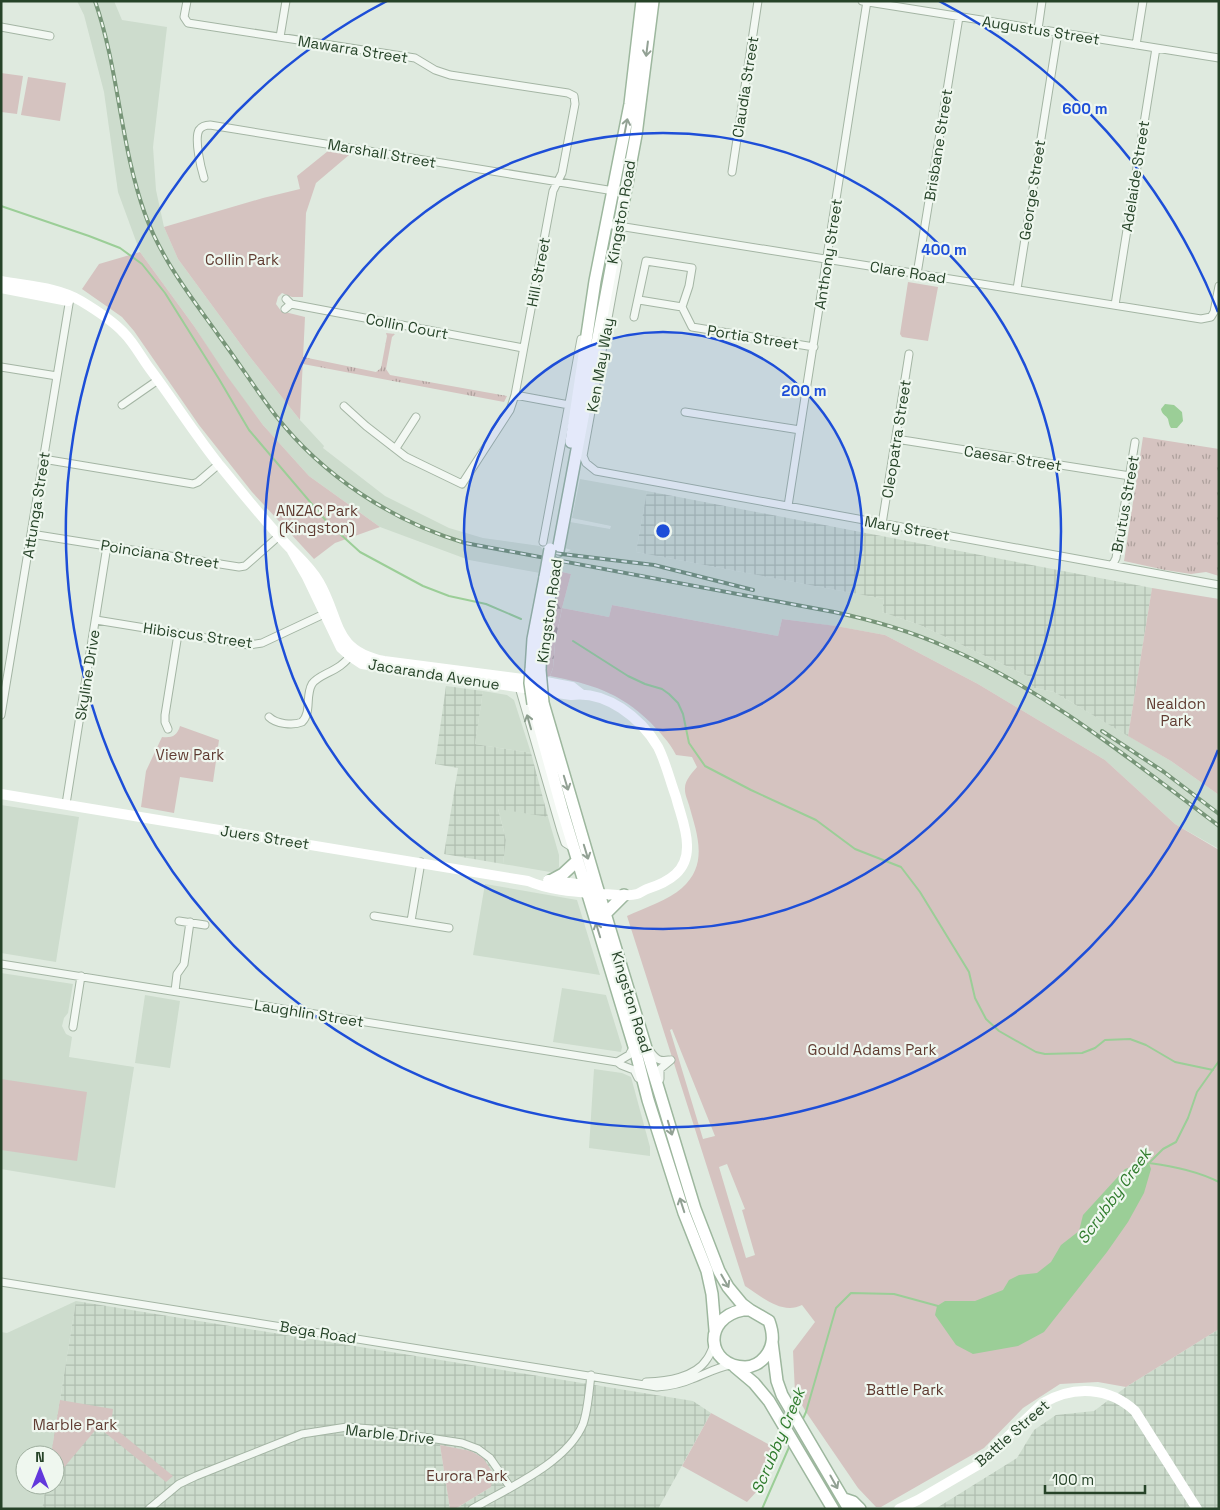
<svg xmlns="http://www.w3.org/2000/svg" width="1220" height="1510" font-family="'Space Grotesk',sans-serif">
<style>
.built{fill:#cddccd}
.industrial{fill:url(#industrial-grid)}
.grass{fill:url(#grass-tufts)}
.forest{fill:url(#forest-firs)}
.park{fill:#d5c3c0;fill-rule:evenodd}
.water{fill:#9bce97}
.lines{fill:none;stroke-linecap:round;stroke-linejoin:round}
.stream{stroke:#9bce97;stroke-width:2}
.street-casing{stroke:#a4b5a4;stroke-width:9}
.primary-casing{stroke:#9db79e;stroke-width:14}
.street{stroke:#f3f8f3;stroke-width:7}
.secondary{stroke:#fff;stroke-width:10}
.primary{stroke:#fff;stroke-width:11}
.rail-casing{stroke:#779578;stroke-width:4}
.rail{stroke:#eff7ef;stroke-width:2;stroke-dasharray:5.5;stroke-linecap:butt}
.primary-bridge-casing{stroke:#9db79e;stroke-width:14;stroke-linecap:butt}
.primary-bridge{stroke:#fff;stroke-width:11}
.oneway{stroke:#92a194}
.oneway2{stroke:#8c9e8e}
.ring{fill:none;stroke:#1d4ed8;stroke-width:2.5}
.labels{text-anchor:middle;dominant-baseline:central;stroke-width:4.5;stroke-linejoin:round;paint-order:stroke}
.street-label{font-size:15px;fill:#264328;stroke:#eff7ef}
.park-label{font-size:15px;fill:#603c32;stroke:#eff7ef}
.water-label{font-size:16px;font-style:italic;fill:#2f7b2c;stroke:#eff7ef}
.centre{fill:#1d4ed8;stroke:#eff7ef;stroke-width:2.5}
.ring-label{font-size:15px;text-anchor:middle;font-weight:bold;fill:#1d4ed8;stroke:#eff7ef;stroke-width:4.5;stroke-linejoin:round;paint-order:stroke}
</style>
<defs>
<pattern id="industrial-grid" width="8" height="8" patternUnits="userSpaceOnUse" patternTransform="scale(1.25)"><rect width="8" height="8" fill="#cddccd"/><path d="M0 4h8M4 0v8" fill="none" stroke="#b0beb0"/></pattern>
<pattern id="grass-tufts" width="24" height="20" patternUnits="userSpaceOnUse" patternTransform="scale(1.25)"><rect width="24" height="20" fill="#d5c3c0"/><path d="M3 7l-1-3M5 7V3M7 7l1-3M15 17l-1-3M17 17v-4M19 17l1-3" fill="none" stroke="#ada09c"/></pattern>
<pattern id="forest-firs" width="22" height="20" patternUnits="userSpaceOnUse" patternTransform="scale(1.25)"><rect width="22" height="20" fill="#d5c3c0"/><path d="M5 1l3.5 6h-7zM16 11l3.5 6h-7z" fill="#ada09c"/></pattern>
</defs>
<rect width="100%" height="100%" fill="#dfeadf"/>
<path class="built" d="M77 1H114L122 20 167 27 153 147 156 190 164 227 178 259 250 357 300 420 324 446 323 448 385 496 449 528 483 538 540 546 544 551 540 573 469 560 380 527 309 476 263 425 226 376 194 326 140 252 118 192 104 92 84 15Z
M580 479 647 491 636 552 884 599 882 612 920 625 1032 678 1034 688 1054 692 1171 761 1219 795V849L1175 824 1105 760 978 684 885 635 835 626 782 619 778 636 612 605 609 617 562 608 571 574 558 571 561 555 571 550 565 548 570 522 610 529 611 526 572 518Z
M483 691 507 695 514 700 531 753 475 744Z
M1 805 79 817 56 962 1 953Z
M498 808 548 817 559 855V867L556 871 550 872 503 864 506 840Z
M485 884 577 900 600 975 473 955Z
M1 973 73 984 68 1013 64 1018 62 1026 66 1034 72 1037 69 1057 134 1067 115 1188 1 1169Z
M562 988 606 995 622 1047 621 1052 553 1042Z
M145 995 180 1001 170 1068 135 1063Z
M594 1069 622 1073 631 1077 650 1147V1156L589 1148Z
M76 1301 51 1455H25V1485H46L42 1509H1V1332L7 1333Z"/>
<path class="industrial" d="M647 491 1152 588 1128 736 1054 692 1034 688 1031 684 1032 678 920 625 882 612 884 599 636 552Z
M446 686 483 691 475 744 531 753 548 817 498 809 506 840 503 864 444 854 458 768 435 764Z
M76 1301 693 1401 711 1413 658 1509H455L491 1487 483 1458 471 1451 440 1445 450 1509H42L46 1485H55V1455H51Z
M1219 1329V1509H935L1017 1458 1034 1430 1056 1415 1094 1411 1126 1387Z"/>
<path class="grass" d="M386 333 395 334 392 337 386 369 390 375 507 396 504 402 303 364V357L376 372 381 368 387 336Z
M1143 437 1219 449V576L1206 572 1191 574 1165 570 1124 561Z"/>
<path class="forest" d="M558 571 571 574 562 608 555 644 553 668 550 676 545 677 547 634Z"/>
<path class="park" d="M1 73 23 76 17 114 1 112Z
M28 77 66 83 60 121 21 115Z
M328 151 349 155 316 183 306 213 303 297H292L282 293 278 297 276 304 281 311 305 317 300 420 250 357 178 259 164 227 263 198 300 189 297 176Z
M140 252 194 326 227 376 263 425 309 476 380 527 335 543 314 559 252 492 199 425 134 331 122 317 82 289 99 264Z
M908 282 938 287 928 341 902 337 900 334Z
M1152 588 1219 599V795L1171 761 1128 736Z
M612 605 778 636 782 619 836 626 885 635 978 684 1105 760 1175 824 1219 850V1329L1126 1387 1098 1382 1060 1384 1023 1408 984 1448 881 1507H876L858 1488 806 1412 795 1393 793 1351 815 1322 802 1305C782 1315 762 1297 745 1286L627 916C644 908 669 900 682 888 709 864 697 834 689 805 688 801 685 795 685 790 684 781 692 773 697 767L692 757 676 755C669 741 660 733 650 722 619 692 591 684 550 676L553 668 555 644 562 608 609 617ZM672 1029 715 1136 703 1139 670 1030ZM727 1164 745 1209 742 1210 755 1255 746 1258 719 1167Z
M180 726 219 740 213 782 180 777 174 813 141 807 146 771 162 737C172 738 177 736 180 726Z
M1 1079 87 1092 77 1161 1 1150Z
M60 1400 113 1409 111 1425 173 1476 166 1482 98 1427 61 1471 55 1470V1455H51Z
M711 1413 779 1450 762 1473 758 1490 747 1502 682 1466Z
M440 1445 471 1451 483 1458 493 1473 491 1487 455 1509H450Z"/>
<path class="water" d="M1165 404 1174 405 1182 412 1183 421 1177 428H1171C1169 425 1169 423 1168 419 1166 415 1162 415 1161 409Z
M1144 1163H1149L1151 1169 1144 1193 1128 1222 1107 1252 1044 1332 1018 1346 973 1354 956 1345 935 1315 937 1306 945 1301H975L1003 1290 1009 1280 1019 1275 1037 1273 1051 1262 1061 1245 1079 1231 1083 1215 1125 1169Z"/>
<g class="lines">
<path class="stream" d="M1 206 89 236 120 248 142 264 165 293 219 379 249 430 328 523 360 552 423 586 449 596 486 604 521 619
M573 641 628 676 645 684 662 689 669 694 678 703 683 714 689 743 705 766 751 790 816 820 855 849 901 867 920 892 969 972 975 998 986 1019 999 1031 1036 1052 1045 1054 1082 1053 1095 1048 1105 1040 1130 1039 1146 1045 1175 1062 1213 1070
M1149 1163C1173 1166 1197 1171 1219 1182
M1148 1164 1163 1149 1176 1142 1188 1118 1197 1092 1219 1061
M802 1421 806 1412 836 1308 851 1293 894 1294 938 1306
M762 1509 790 1445"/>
<g class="street-casing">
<path id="street" d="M187 1 184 17 188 23 415 58 435 70 450 75 568 93 574 96 575 104 562 173 553 191 515 395 510 410 462 484 406 457 366 426 344 406
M862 1 1219 58
M1 27 50 36
M1038 29 1042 1
M280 37 286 1
M1136 45 1143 1
M732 172 758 1
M204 178C201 168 194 139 199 130 202 126 206 125 210 125L614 191
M606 224 1201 319 1211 317 1214 312 1219 286
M613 256 618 263 583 456 586 463 596 471 1219 585
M917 274 959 17
M1017 289 1058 32
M639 300 682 307
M291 304 523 348
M1115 305 1156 48
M285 309 291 304 286 299
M634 317 646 261 692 268 689 286 682 307 692 327 814 347
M1 367 57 376
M515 395 569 405
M122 405 158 380
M685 412 800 430
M896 439 1130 476
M396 448 416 417
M43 459 193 484 198 482 219 464
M788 506 867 1
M882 524 909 354
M31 534 239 567 245 566 279 536
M543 542 581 339
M1113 564 1116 558 1135 442
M96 620 249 645 262 643 324 614
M519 687 561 831 565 843 573 848
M1 715 70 298
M269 717C276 724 293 726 302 722 312 712 305 696 312 684 319 673 341 672 352 653
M168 729 165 722V715L178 634
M66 804 107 546
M374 916 449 928
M179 921 205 925
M411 921 421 862
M1 964 617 1062 621 1065 634 1070 638 1078
M175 991 177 974 184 964 190 922
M73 1027 81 976
M650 1051C656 1059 659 1062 669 1060
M617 1062 629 1055 634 1046
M660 1079V1069L671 1060
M1 1282 657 1387C670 1386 681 1384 692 1379 706 1374 715 1368 730 1365
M646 1382C666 1381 695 1378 707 1359 710 1355 712 1349 714 1345
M149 1509 179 1484 196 1476 302 1434 347 1427 371 1429 462 1443 478 1449 490 1458 510 1487
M472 1509C508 1488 567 1463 583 1424 588 1410 589 1391 591 1375"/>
</g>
<g class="primary-casing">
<path id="primary" d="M571 442 595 281 630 104 642 1
M558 551 636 135 653 1
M531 670 533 639 545 577
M540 670 541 643 553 578
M543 703 597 887 695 1209 719 1271 728 1287 742 1304 750 1310
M533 704 562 809 636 1053 648 1100 684 1213 707 1271 712 1294 715 1330
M550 881 563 874 577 861
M605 914 624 895
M743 1310H750L769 1321C774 1335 774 1346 765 1357 760 1363 752 1367 745 1367 706 1366 702 1318 743 1310Z
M772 1342 777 1381 782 1395 849 1509
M735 1367 754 1383 769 1401 833 1509
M844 1499 853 1502 860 1509"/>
</g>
<use href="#street" class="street"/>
<path class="secondary" d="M1 281C27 286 58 287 81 301 96 310 112 320 124 333 134 343 141 357 150 369 174 401 196 436 221 467 240 490 259 514 279 536 292 552 309 564 319 582 341 620 332 650 384 661L546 682 572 687 581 694
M1 288 68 301
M1 794 528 881C551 891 578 892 603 894 614 894 627 897 637 894 641 893 644 890 647 889 669 882 688 871 687 845 687 829 680 813 676 797 670 781 666 763 658 747 641 718 606 690 571 695L362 664 350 656 341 648 307 577 292 551
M548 880 591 886
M899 1509 918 1500 978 1465 1043 1403C1074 1385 1109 1387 1135 1411L1197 1509"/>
<use href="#primary" class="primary"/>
<g class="rail-casing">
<path id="rail" d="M95 1C119 70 120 145 145 214 161 259 192 298 219 336 239 363 256 390 276 416 323 476 392 521 465 543L834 612C872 620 910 631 946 647 1046 690 1132 761 1219 826
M545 552 654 565 753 590
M1102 731 1164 772 1219 814"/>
</g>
<use href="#rail" class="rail"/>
<g class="primary-bridge-casing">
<path id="primary-bridge" d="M545 577 550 549
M531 670 530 683 533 704
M540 670 543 703"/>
</g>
<use href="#primary-bridge" class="primary-bridge"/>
</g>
<defs><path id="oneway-shaft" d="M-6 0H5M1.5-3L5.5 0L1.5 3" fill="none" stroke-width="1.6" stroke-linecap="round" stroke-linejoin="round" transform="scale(1.25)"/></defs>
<g class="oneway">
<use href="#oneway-shaft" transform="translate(647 49) rotate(97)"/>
<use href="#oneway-shaft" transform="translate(626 126) rotate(-79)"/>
<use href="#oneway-shaft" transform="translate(566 783) rotate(73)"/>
<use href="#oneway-shaft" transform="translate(586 852) rotate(73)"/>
<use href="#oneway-shaft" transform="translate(598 930) rotate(-107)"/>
<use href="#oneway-shaft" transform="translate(670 1128) rotate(73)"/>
<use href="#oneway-shaft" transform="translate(682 1205) rotate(-108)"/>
<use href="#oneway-shaft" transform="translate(725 1281) rotate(60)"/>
<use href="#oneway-shaft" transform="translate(834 1482) rotate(61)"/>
</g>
<use class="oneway2" href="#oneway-shaft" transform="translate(529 722) rotate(-106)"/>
<circle cx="663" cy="531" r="199" fill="#1d4ed8" fill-opacity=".12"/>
<g class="ring">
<circle cx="663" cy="531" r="199"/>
<circle cx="663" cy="531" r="398"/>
<path d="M1218 750A597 597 0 1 1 387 1M939 1A597 597 0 0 1 1218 312"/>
</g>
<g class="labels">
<g class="street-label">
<text transform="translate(1041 30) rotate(9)">Augustus Street</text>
<text transform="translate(353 49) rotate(9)">Mawarra Street</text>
<text transform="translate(745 87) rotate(-81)">Claudia Street</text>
<text transform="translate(938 145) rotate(-81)">Brisbane Street</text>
<text transform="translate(382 153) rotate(10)">Marshall Street</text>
<text transform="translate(1135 176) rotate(-81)">Adelaide Street</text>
<text transform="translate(1032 190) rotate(-81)">George Street</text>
<text transform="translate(621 212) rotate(-80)">Kingston Road</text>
<text transform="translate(828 254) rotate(-81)">Anthony Street</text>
<text transform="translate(538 272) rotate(-79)">Hill Street</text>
<text transform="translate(908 272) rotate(9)">Clare Road</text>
<text transform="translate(407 326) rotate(11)">Collin Court</text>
<text transform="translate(753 337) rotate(9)">Portia Street</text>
<text transform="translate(600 365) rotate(-80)">Ken May Way</text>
<text transform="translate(896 439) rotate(-81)">Cleopatra Street</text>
<text transform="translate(1013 458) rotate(9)">Caesar Street</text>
<text transform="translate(1125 504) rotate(-80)">Brutus Street</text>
<text transform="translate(36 505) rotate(-81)">Attunga Street</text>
<text transform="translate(907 528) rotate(10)">Mary Street</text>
<text transform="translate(160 554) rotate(9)">Poinciana Street</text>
<text transform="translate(549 611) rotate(-82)">Kingston Road</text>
<text transform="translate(198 635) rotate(8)">Hibiscus Street</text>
<text transform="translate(434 674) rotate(9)">Jacaranda Avenue</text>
<text transform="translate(87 675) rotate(-81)">Skyline Drive</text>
<text transform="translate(265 837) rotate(9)">Juers Street</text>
<text transform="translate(632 1002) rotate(73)">Kingston Road</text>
<text transform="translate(309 1013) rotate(9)">Laughlin Street</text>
<text transform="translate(318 1332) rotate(9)">Bega Road</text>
<text transform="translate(1012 1433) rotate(-41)">Battle Street</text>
<text transform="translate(390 1434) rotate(6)">Marble Drive</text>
</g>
<g class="park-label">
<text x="242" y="259">Collin Park</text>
<text x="317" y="510">ANZAC Park<tspan x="317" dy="17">(Kingston)</tspan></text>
<text x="1176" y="703">Nealdon<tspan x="1176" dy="17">Park</tspan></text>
<text x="190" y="754">View Park</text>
<text x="872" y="1049">Gould Adams Park</text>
<text x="905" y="1389">Battle Park</text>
<text x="75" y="1424">Marble Park</text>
<text x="467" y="1475">Eurora Park</text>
</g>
<g class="water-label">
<text transform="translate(1114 1196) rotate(-54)">Scrubby Creek</text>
<text transform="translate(778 1441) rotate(-67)">Scrubby Creek</text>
</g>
</g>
<circle cx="663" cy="531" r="8" class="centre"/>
<g class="ring-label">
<text x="1085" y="114">600 m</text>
<text x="944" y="255">400 m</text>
<text x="804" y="396">200 m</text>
</g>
<rect width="1220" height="1510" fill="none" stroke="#264328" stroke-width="5"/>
<g transform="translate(40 1470)"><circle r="24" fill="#eff7ef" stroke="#9faf9f"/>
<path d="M0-4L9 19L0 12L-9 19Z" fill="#6238dc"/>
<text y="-8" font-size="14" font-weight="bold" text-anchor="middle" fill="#264328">N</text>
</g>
<path d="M1045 1485v8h100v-8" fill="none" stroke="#264328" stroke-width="2.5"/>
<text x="1052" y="1485" font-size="15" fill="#264328" stroke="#eff7ef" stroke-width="4" paint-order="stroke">100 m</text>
</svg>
